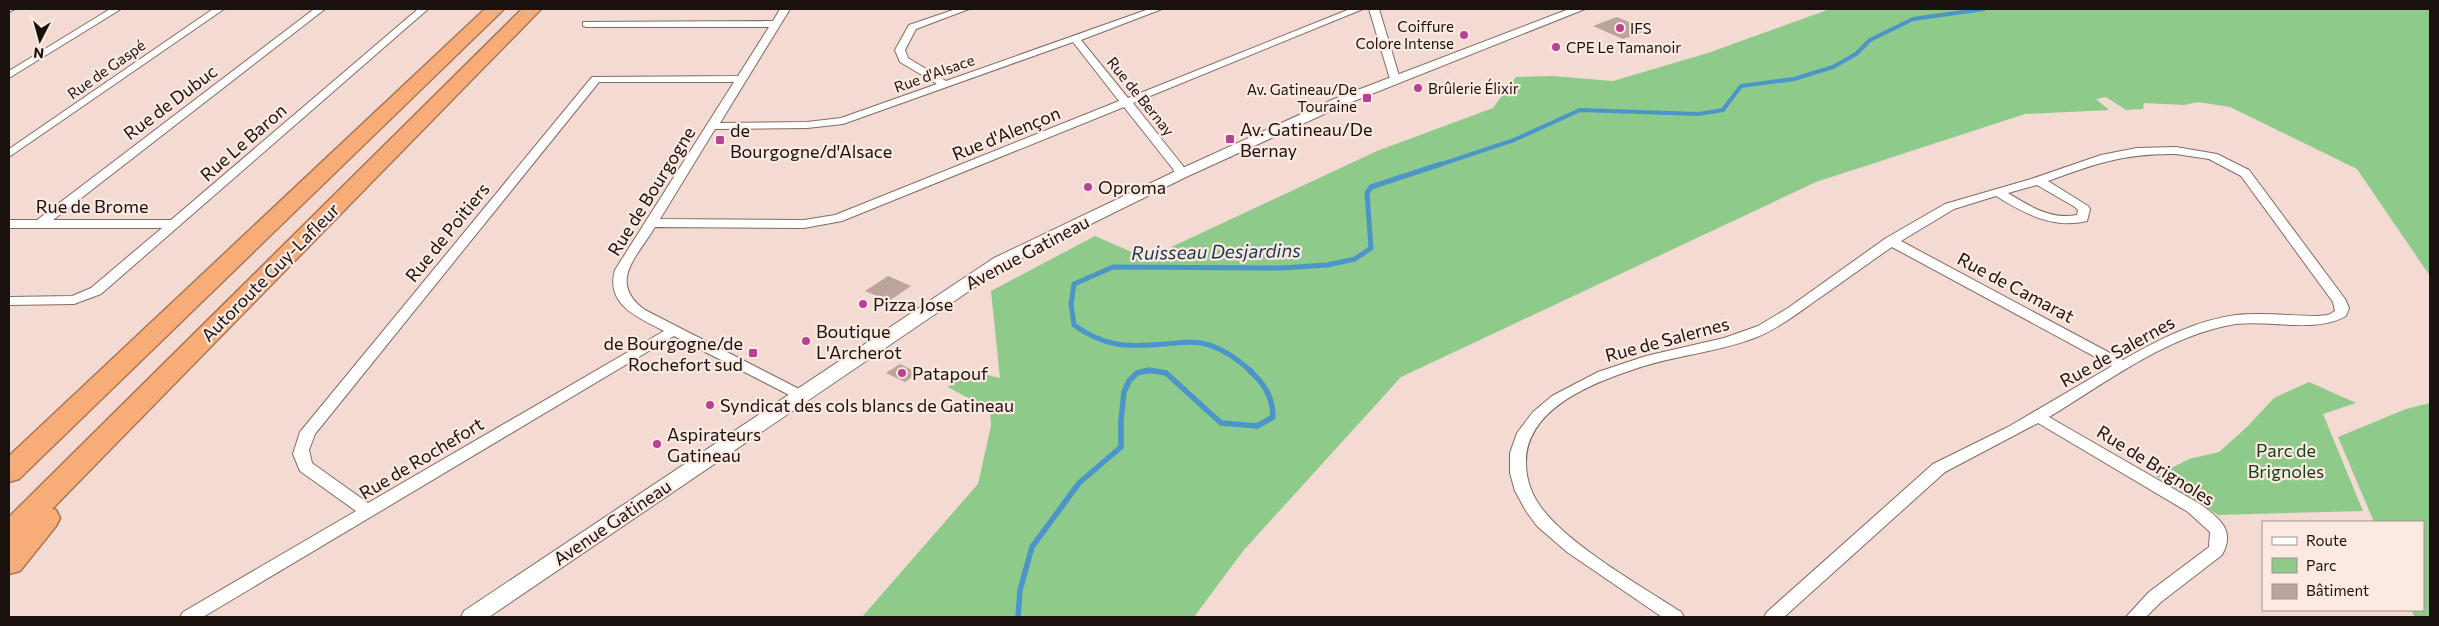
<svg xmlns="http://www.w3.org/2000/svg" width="2439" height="626" font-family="Commissioner,sans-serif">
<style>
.green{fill:#8eca8a}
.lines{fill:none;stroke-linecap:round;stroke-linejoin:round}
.stream-far2{stroke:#4b95cb;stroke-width:4}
.stream-far1{stroke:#4b95cb;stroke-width:5}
.stream{stroke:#4b95cb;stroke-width:5.5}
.building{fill:#bba49b}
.minor-casing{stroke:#816c64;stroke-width:2}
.tertiary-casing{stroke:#816c64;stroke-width:2}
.motorway-casing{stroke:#aa7654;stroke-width:3}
.minor{fill:#fff;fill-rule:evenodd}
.tertiary{fill:#fff;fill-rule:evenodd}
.motorway{fill:#f8ad79;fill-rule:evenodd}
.poi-dot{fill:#ba4093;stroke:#fce9e2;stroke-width:2}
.labels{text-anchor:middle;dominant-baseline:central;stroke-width:4.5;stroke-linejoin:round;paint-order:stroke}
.far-poi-label{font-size:15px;fill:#19110e;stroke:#fce9e2;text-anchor:start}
.far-street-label{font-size:15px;fill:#19110e;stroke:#fce9e2}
.street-label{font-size:18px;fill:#19110e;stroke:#fce9e2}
.poi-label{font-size:18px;fill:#19110e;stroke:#fce9e2;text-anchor:start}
.park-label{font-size:18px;fill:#133d12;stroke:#fce9e2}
.water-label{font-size:19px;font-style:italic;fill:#17374e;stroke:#fce9e2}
</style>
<rect width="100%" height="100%" fill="#f3dad2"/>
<path class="green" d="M1830 9H2430V276L2357 169 2230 107 2198 102 2184 105 2144 103 2143 109 2126 110 2106 97 2096 99 2109 110 2025 114 1816 182 1401 377 1243 551 1194 617H862L978 484 991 426 990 410 948 387 966 370 1000 378 991 291 1095 236 1141 256 1167 249 1377 151 1493 108 1516 77 1552 76 1613 81 1708 53Z
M2309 382 2356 403 2323 414 2363 511 2218 515 2156 476 2189 459 2219 452 2247 427 2274 398Z
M2430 403V617H2415L2411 610H2423V522H2374L2338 437 2406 409Z"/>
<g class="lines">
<path class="stream-far2" d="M1436 166 1514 140 1580 110 1698 114 1723 110 1741 86 1794 79 1833 67 1856 54 1870 40 1913 19 1984 9"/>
<path class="stream-far1" d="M1145 371H1155
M1251 371C1237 359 1220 346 1201 343 1189 341 1177 343 1166 344 1128 347 1106 348 1074 325L1071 304 1074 284 1113 267 1282 268 1327 265 1355 259 1371 248 1367 193 1371 187 1441 164"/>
<path class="stream" d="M1018 617 1020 590 1032 547 1079 483 1121 447V420L1124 392 1129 381 1137 373 1149 370 1166 373 1221 423 1257 426 1273 417C1273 397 1264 383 1249 370"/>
</g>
<path class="building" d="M1617 17 1648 30 1623 39 1593 26Z
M888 276 911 286 889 301 865 291Z
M900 364 918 373 905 382 886 373Z"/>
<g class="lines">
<g class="minor-casing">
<path id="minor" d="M9 9H15L9 12Z
M110 9H121L9 78V71Z
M213 9H224L9 157V149Z
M314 9H325L53 220H171L418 9H428L101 294 74 304 9 305V297L72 296 91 288 162 228H9V220H37Z
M780 9H790L720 123 807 122 841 118 937 84 900 62 895 50 909 25 956 9H969L916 29 905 50 908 58 946 81 1149 9H1162L1081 40 1128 98 1350 9H1363L1133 103 1183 166 1187 174 1185 177H1177L1173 169 1124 107 842 221 804 228 655 227C637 257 607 282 645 310L805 392 807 395 805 398H795L674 336 203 617H180L183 612 356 511 300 471 293 454 300 432 592 77 738 76 769 27H586L583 26V22L773 21ZM1073 42 1119 101 835 215 804 220 660 219 715 129 807 128 843 124ZM599 82H734L615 270C605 305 638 317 664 331L368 503 312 463 309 450 315 434Z
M1369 9H1379L1400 79 1399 81 1395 82 1390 79Z
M2176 147 2217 154 2249 170 2345 299 2349 308 2346 316C2314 335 2263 317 2225 326 2161 340 2104 384 2049 417L2200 504C2219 518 2236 530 2222 555L2161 602 2146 617H2126L2149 592 2209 547 2210 532 2188 512 2038 423 1945 472 1784 617H1764L1767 612 1933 464 2008 427 2112 366 1892 247C1867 264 1843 282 1818 299 1798 313 1779 328 1757 337 1717 353 1673 355 1632 370 1590 384 1525 410 1526 463 1526 484 1535 502 1549 517 1581 552 1641 586 1681 612L1684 617H1662L1567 552 1537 526 1526 511 1515 491 1510 473V453L1517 433 1533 412 1552 396 1598 372 1646 356 1724 338 1758 326 1788 308 1886 238 1945 204 2031 179 2101 155 2137 148ZM2176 154 2209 159 2241 176 2333 302 2335 311 2328 315 2317 316C2290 316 2263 312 2237 315 2196 320 2158 340 2123 360L1901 241 1954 209 1996 196C2025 214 2053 229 2087 221L2090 209 2088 206 2048 181C2094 164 2125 153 2176 154ZM2037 185 2075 207 2078 210 2077 215C2051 220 2029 206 2008 193Z"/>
</g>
<g class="tertiary-casing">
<path id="tertiary" d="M1569 9H1585L1344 105 1186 177 1006 266 489 617H461L464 611 994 258 1176 171 1334 99Z"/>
</g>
<g class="motorway-casing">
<path id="motorway" d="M485 9H504L19 479 9 482V456Z
M522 9H541L52 509 56 510 60 518 56 526 20 571 9 574V517Z"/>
</g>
<use href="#minor" class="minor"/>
<use href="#tertiary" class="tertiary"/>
<use href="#motorway" class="motorway"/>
</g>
<g class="poi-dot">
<circle cx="1620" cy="28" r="5"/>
<circle cx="1464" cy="35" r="5"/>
<circle cx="1556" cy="47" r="5"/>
<circle cx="1418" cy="88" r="5"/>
<rect x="1362" y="93" width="10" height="10" rx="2.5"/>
<rect x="1225" y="134" width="10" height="10" rx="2.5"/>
<rect x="715" y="135" width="10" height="10" rx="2.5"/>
<circle cx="1088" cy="187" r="5"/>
<circle cx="863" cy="304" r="5"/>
<circle cx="806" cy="341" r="5"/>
<rect x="748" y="348" width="10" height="10" rx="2.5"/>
<circle cx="902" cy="373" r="5"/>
<circle cx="710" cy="405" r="5"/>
<circle cx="657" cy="444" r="5"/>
</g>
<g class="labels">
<g class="far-poi-label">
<text x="1454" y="26" text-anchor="end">Coiffure<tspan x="1454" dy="17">Colore Intense</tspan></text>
<text x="1630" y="28">IFS</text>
<text x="1566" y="47">CPE Le Tamanoir</text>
<text x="1428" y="88">Brûlerie Élixir</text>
<text x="1357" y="89" text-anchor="end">Av. Gatineau/De<tspan x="1357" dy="17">Touraine</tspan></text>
</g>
<g class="far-street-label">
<text transform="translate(106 69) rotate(-35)">Rue de Gaspé</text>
<text transform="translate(934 73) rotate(-20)">Rue d'Alsace</text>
<text transform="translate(1141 96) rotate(51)">Rue de Bernay</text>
</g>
<g class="street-label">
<text transform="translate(170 102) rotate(-37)">Rue de Dubuc</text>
<text transform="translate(1006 133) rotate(-22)">Rue d'Alençon</text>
<text transform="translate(243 142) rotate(-41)">Rue Le Baron</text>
<text transform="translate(651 191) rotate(-58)">Rue de Bourgogne</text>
<text x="92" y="206">Rue de Brome</text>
<text transform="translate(447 232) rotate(-51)">Rue de Poitiers</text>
<text transform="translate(1027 252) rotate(-28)">Avenue Gatineau</text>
<text transform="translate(270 272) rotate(-45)">Autoroute Guy-Lafleur</text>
<text transform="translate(2016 287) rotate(28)">Rue de Camarat</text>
<text transform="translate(1667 339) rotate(-15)">Rue de Salernes</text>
<text transform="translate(2117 351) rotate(-29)">Rue de Salernes</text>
<text transform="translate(421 458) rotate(-31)">Rue de Rochefort</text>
<text transform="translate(2156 465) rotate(32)">Rue de Brignoles</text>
<text transform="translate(612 522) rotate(-34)">Avenue Gatineau</text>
</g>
<g class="poi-label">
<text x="1240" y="129">Av. Gatineau/De<tspan x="1240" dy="21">Bernay</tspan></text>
<text x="730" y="130">de<tspan x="730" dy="21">Bourgogne/d'Alsace</tspan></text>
<text x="1098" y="187">Oproma</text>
<text x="873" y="304">Pizza Jose</text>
<text x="816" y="331">Boutique<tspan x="816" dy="21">L'Archerot</tspan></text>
<text x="743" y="343" text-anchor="end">de Bourgogne/de<tspan x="743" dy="21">Rochefort sud</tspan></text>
<text x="912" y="373">Patapouf</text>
<text x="720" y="405">Syndicat des cols blancs de Gatineau</text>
<text x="667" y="434">Aspirateurs<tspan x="667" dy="21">Gatineau</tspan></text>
</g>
<g class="park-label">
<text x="2286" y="450">Parc de<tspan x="2286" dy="21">Brignoles</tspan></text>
</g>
<g class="water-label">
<text transform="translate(1216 251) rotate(-1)">Ruisseau Desjardins</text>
</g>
</g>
<rect width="2439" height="626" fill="none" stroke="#19110e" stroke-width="20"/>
<rect x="2262" y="521" width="162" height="90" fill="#fce9e2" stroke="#a1938d"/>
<rect x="2272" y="537" width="25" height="8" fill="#ffffff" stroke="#a1938d"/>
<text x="2306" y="546" font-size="15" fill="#19110e">Route</text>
<rect x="2272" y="558" width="25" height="15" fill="#8eca8a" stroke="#a1938d"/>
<text x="2306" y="571" font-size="15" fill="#19110e">Parc</text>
<rect x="2272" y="584" width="25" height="15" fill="#bba49b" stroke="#a1938d"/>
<text x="2306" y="596" font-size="15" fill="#19110e">Bâtiment</text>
<g transform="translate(40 40) rotate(186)" stroke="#fce9e2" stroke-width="4" paint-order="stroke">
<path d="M0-4L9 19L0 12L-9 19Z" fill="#19110e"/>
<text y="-8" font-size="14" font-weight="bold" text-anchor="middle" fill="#19110e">N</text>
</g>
</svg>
